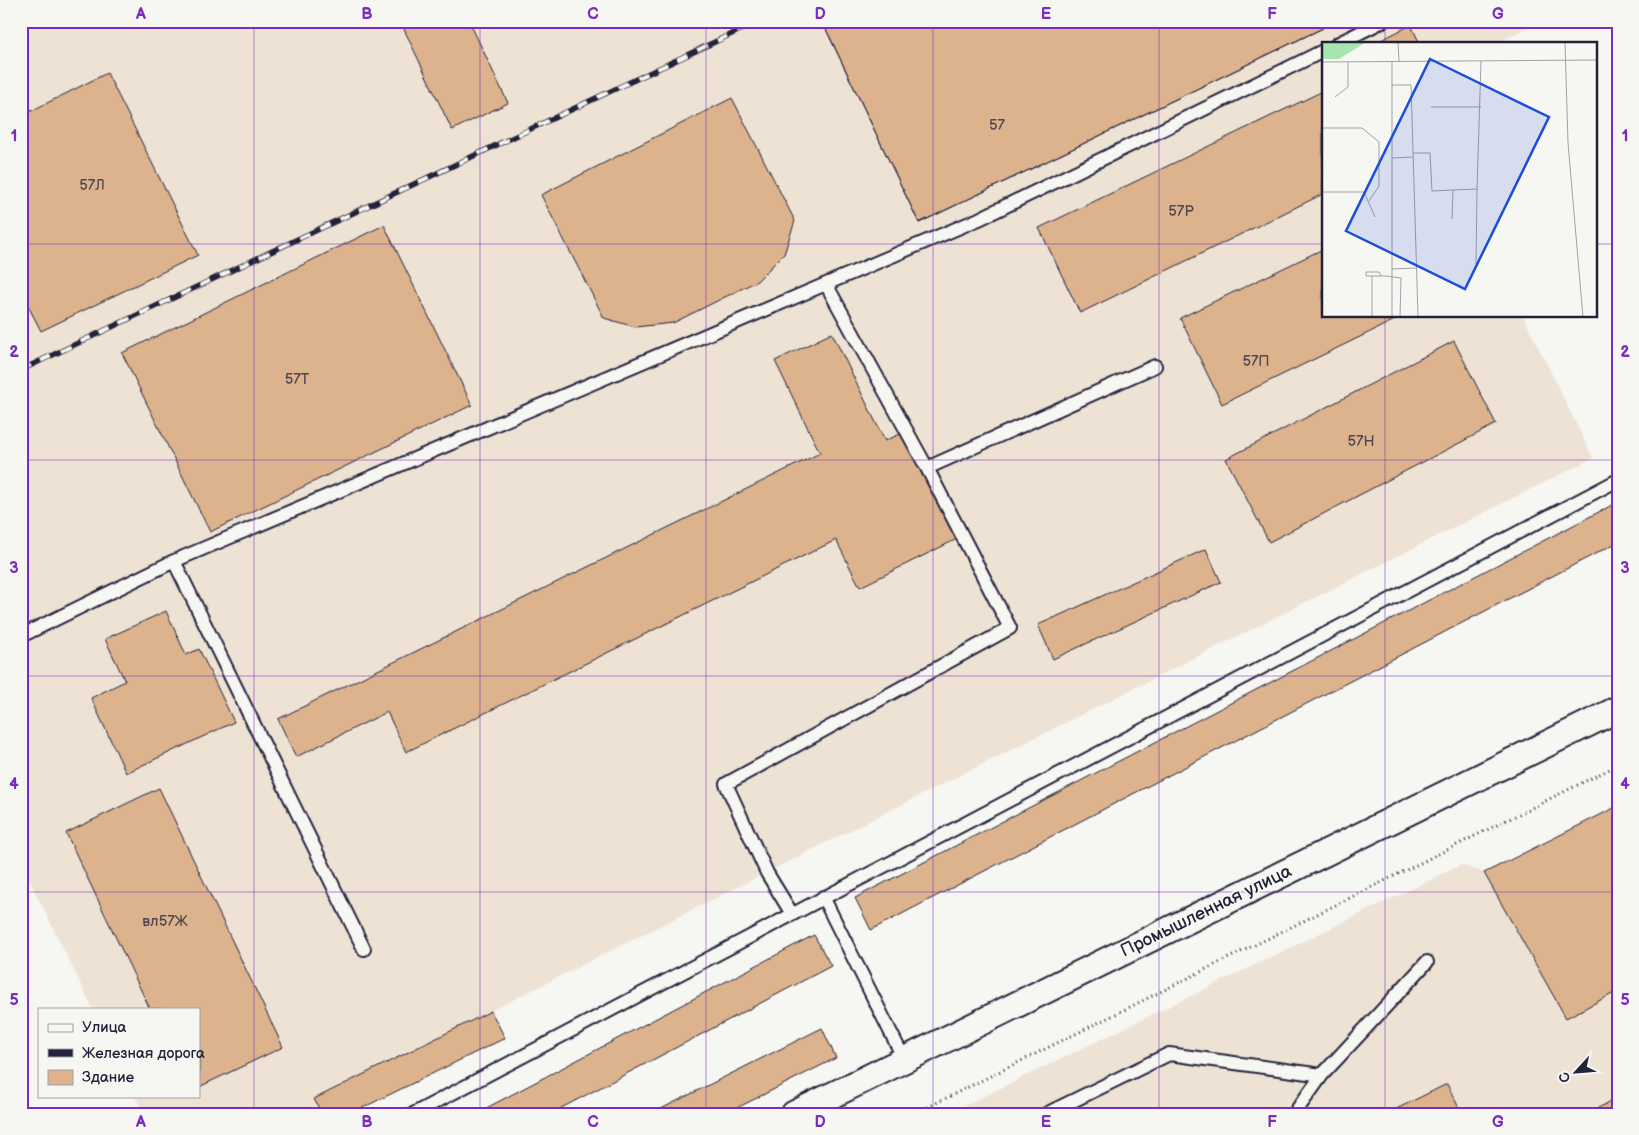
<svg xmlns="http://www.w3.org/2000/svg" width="1639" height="1135" font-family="'Balsamiq Sans',sans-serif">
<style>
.built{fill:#eee2d4}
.building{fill:#dcb38d;stroke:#22223b}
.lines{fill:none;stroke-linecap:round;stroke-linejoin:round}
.lane-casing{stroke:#22223b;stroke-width:16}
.street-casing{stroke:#22223b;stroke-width:29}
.path{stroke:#22223b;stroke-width:3;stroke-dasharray:1 4;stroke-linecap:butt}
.lane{stroke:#f6f6f2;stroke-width:12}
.street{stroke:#f6f6f2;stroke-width:25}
.rail-casing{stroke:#22223b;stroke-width:5.5}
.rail{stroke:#f6f6f2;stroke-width:4;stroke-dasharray:11;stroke-linecap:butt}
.grid{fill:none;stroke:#7b2cbf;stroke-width:1;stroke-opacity:0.55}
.labels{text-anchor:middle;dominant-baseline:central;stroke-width:4;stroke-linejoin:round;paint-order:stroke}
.number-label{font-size:15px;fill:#504650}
.street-label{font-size:18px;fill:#22223b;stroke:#f6f6f2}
.inset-road{fill:none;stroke:#a1a1a9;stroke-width:1}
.view{fill:#1d4ed8;fill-opacity:0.15;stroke:#1d4ed8;stroke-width:2.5}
.inset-edge{fill:none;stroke:#22223b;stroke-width:2.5}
.neatline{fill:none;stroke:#7b2cbf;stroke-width:2}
.grid-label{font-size:16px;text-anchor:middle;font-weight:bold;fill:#7b2cbf}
</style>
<rect width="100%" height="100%" fill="#f6f6f2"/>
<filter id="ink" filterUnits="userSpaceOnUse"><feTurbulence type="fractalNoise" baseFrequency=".02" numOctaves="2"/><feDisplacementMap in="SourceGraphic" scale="10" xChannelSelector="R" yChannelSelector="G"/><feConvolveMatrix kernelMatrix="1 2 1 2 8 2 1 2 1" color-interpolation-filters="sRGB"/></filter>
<g filter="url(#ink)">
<path class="built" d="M21 21H1539L1496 44H1323V316H1523L1593 458 315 1099 322 1114H144L135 1096H199V1009H93L21 863Z
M1618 806V1114H947L1461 865 1485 873Z"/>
<path class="building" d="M409 21H469L508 103 452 130 402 25Z
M822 21H1320L1323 28 919 223Z
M822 21H1320L1323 28 919 223Z
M1411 25 1420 44H1373Z
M107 73 198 255 41 331 21 292V116Z
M1323 91V194L1080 313 1039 228Z
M732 98 795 221 784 254 757 281 673 323 635 327 604 318 541 195Z
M384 225 472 405 210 532 122 353Z
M1323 249V316H1403L1222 404 1180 318Z
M832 333 885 441 904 432 957 539 860 587 836 540 406 752 387 712 296 757 278 719 820 453 775 361Z
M1454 341 1496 424 1269 542 1226 459Z
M1618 502V542L871 930 855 898Z
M1206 549 1221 582 1053 659 1038 625Z
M166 611 186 655 199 649 234 722 126 773 91 698 125 681 105 639Z
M159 788 283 1047 199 1087V1009H150L66 833Z
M1618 806V991L1566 1018 1484 873Z
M814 935 831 966 550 1114H475Z
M491 1011 505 1038 350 1114H322L314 1099Z
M822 1028 836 1058 725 1114H651Z
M1447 1084 1462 1114H1386Z
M1618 1098V1114H1586Z"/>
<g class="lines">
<g class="lane-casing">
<path id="lane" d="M1337 44 1383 21
M826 284 979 219 1323 51
M174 561 364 949
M21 636 174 561 826 284 927 468 1155 366
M823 897 904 1059
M792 914 767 873 726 784 1010 628 927 468
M413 1114 1618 480
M1046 1114 1169 1054 1322 1075
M1294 1114 1322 1075 1427 962"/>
</g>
<g class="street-casing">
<path id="street" d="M794 1114 1618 709"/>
</g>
<path class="path" d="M914 1114 1618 765"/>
<use href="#lane" class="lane"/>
<use href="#street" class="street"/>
<g class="rail-casing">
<path id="rail" d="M21 370 759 21"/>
</g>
<use href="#rail" class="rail"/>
</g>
</g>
<path class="grid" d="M254 21V1114M480 21V1114M706 21V1114M933 21V1114M1159 21V1114M1385 21V44M21 244H1323M1595 244H1618M1385 316V1114M21 460H1618M21 676H1618M21 892H1618"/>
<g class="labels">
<g class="number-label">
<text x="997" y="125">57</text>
<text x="92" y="185">57Л</text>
<text x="1181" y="211">57Р</text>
<text x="1256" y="361">57П</text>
<text x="297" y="379">57Т</text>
<text x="1361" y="441">57Н</text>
<text x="165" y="921">вл57Ж</text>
</g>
<g class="street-label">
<text transform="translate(1206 911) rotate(-26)">Промышленная улица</text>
</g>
</g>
<g transform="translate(1322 42)">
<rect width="275" height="275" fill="#f6f6f2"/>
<path d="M0 0H44L17 17H0Z" fill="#a6e6ae"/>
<path class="inset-road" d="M76 0 77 20M243 0 246 101 261 275M0 20 275 18M70 20V275M69 43H89L96 275M13 55 26 45V20M109 65H159M0 86H40L57 100V144L47 159M91 111H108L110 149 131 148M70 116 91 115M0 150H42L53 175M130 177 131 148 155 147 159 19M154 222 155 147M70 227 94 226M50 234H44V230H57L59 234M50 275V234H64L79 236 78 275"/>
<path class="view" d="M108 17 227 75 143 247 24 189Z"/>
<rect width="275" height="275" class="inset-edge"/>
</g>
<rect width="1639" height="1135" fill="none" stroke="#f6f6f2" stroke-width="55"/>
<rect x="38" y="1008" width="162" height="90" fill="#f6f6f2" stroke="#a1a1a9"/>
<rect x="48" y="1024" width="25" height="8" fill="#f6f6f2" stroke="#a1a1a9"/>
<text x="82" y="1032" font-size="15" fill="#22223b">Улица</text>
<rect x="48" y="1049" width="25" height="8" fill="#22223b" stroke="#a1a1a9"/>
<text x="82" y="1058" font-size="15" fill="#22223b">Железная дорога</text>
<rect x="48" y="1070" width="25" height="15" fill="#dcb38d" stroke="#a1a1a9"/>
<text x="82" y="1082" font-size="15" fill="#22223b">Здание</text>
<g transform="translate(1576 1072) rotate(244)" stroke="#f6f6f2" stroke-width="4" paint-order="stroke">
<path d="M0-4L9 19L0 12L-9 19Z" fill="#22223b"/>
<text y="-8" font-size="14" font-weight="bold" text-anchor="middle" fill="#22223b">С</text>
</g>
<rect x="28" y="28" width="1584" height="1080" class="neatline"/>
<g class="grid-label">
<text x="141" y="19">A</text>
<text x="367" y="19">B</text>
<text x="593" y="19">C</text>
<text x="820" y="19">D</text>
<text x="1046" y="19">E</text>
<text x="1272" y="19">F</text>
<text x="1498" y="19">G</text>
<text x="14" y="141">1</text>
<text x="1625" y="141">1</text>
<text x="14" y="357">2</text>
<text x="1625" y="357">2</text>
<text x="14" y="573">3</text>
<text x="1625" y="573">3</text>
<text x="14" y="789">4</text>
<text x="1625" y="789">4</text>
<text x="14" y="1005">5</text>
<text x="1625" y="1005">5</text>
<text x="141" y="1127">A</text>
<text x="367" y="1127">B</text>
<text x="593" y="1127">C</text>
<text x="820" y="1127">D</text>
<text x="1046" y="1127">E</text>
<text x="1272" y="1127">F</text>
<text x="1498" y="1127">G</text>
</g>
</svg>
